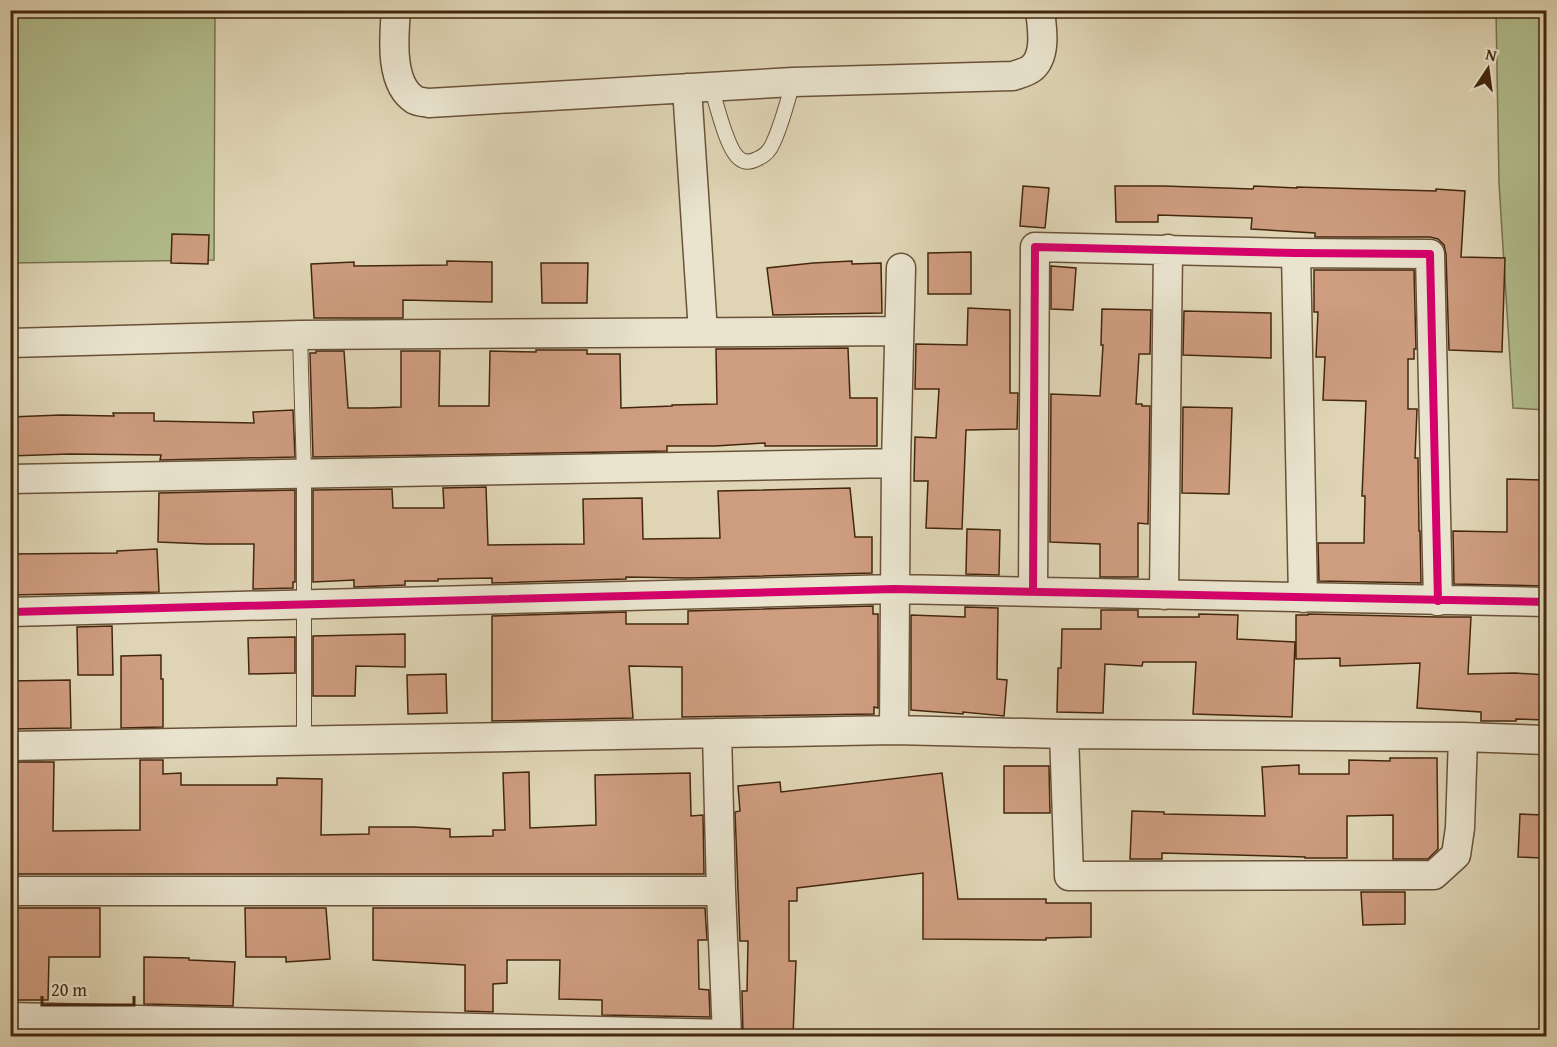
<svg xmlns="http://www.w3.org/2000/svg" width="1557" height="1047" font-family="'Gentium Book Plus',serif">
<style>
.green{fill:#b2bd8d;stroke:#7a724e;stroke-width:1.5}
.building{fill:#ce9c7f;stroke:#43270e;stroke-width:1.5}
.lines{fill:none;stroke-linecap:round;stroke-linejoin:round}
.lane-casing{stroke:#6a5238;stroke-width:16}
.street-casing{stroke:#6a5238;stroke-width:31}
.lane{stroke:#eae4cf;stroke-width:14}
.street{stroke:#eae4cf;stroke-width:28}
.cycleway-casing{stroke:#eae4cf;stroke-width:11}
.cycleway{stroke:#d6006c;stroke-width:8}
</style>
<rect width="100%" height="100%" fill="#dfd5b5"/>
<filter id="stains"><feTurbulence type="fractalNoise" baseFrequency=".00333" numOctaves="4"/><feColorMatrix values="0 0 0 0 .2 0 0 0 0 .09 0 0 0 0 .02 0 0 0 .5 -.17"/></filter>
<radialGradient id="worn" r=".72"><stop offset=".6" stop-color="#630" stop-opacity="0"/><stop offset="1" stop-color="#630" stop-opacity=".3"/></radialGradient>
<path class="green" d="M10 11H215L214 260 11 263Z
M1496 11H1546V410L1513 408 1499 183Z"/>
<path class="building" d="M1023 186 1049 188 1045 228 1020 226Z
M1115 186H1164L1253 189 1254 186 1297 188V187L1436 191V189L1465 191 1461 257 1505 258 1502 352 1449 350 1446 254 1444 245 1438 239 1430 237H1315V233L1251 229 1252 218 1158 215V222H1116Z
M172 234 209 235 208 264 171 263Z
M971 252V294H928V253Z
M447 261 492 262V302L403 300V318H314L311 264 354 262V266L447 265Z
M852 261V264L881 263 882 313 773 315 767 268 813 263Z
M541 263H588L587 303H542Z
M1051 266 1076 268 1073 310 1051 309Z
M1314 270H1414L1416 349H1414V359H1408V409H1417L1415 458H1418L1419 531H1420L1421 583 1319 581 1318 543H1364L1365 496H1362L1366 401 1323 400 1325 357H1316L1318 312H1314Z
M968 308 1010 310V393H1018L1017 429 966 430 962 529 926 528 928 481H914L915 437 936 438 939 389H915L916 344 967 345Z
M1102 309 1151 310 1150 354H1139L1136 404H1142V406H1150L1148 524 1138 523V577H1100V544L1050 542 1051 394 1100 396 1103 345H1101Z
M1184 311 1271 313V358L1183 355Z
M848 348 850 398H877V446H765V443L715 446H667V451L313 457 310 353H316V351H344L348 408H372L401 407V351H440L439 406H489L490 351 536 352V350H587V354H620L621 408 672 406V405L717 404 716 349Z
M1183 407 1232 408 1229 494 1182 493Z
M293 410 295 457 160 460 161 455 69 454 10 456V417L61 415 114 416 113 413H154V421L254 423 253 412Z
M1507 479 1541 480 1540 529H1546V586L1454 584 1453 531 1507 532Z
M486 487 488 545 584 544 583 499 642 498 643 539 720 538 718 491 850 488 855 537H872V573L689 578 626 577V579L492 583V578L438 579V581H405V585L354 587V580L313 582V490L392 489 393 508H444L443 488Z
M295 490V582H293V588L253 589 254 544H206L158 542 159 493Z
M967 529 1000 530 999 575 966 574Z
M157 549 159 592 10 595V554L117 553V551Z
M873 606V614H878V708L874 707V714L682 717V667L629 666 633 718 492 721V616L626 612V624H688V611Z
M965 607 998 608 997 679 1007 680 1004 716 963 712V714L911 710V615L965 617Z
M1101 610H1138V617H1199V614L1238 615 1237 639 1295 642 1292 717 1193 714 1196 662H1143L1142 666 1105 664 1103 713 1057 712 1058 668H1061L1062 629H1101Z
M1308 614 1438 617H1471L1468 674 1515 673 1546 675 1545 720 1516 719V721H1481V712L1417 708 1420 663 1340 666V658L1296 659V615H1308Z
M112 626 113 675H78L77 627Z
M405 634V667L356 666 355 696H313V636Z
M295 637V673L249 674 248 638Z
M161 655V679H163V727L121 728V656Z
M446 674 447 713 408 714 407 675Z
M70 680 71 728 10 729V681Z
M1390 758H1437L1438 849 1428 859H1393V815L1347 816V858H1305V857L1162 853V859H1130L1132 811 1164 812V814L1265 816 1262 767 1299 765V774H1349V760L1390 761Z
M140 760H163V774L181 773V785H277V778L322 779 321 835 369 834V827H414L450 829V837L493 836V830H505L503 773 529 772 530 828 596 825 595 775 690 773 691 816 703 815 704 874H10V762H54L53 831 140 830Z
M1004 766H1049L1050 813H1004Z
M942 773 958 899H1046V903H1091V937L1046 938V940L923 939V873L797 888V901H789V961H796L793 1036H743L742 991H747L748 941H740L735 812 740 811 738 786 780 782 781 792Z
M1520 814 1544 815 1542 858 1518 857Z
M1361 892H1405V924L1363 925Z
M10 908H100V957H49L48 1000H10Z
M245 908H326L330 959 286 962V957H246Z
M373 908H705L707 940H698L699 989 709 990 710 1017 602 1015V1000L559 999 560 960H507V983L493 984V1012L465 1011V965L373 960Z
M144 957 189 958V960L235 962 233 1006 144 1004Z"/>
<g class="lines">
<g class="lane-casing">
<path id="lane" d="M711 86C716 102 727 151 740 159 745 163 751 162 757 159 764 156 770 151 773 143 781 127 788 100 793 82
M300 335 304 474V741"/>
</g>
<g class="street-casing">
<path id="street" d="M396 10C394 36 389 84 415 100 419 102 424 102 429 103L793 82 1013 76C1019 74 1027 72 1032 68 1047 55 1042 28 1040 10
M687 88 703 332
M1296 253 1303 598
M10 343 300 335 899 331
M10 479 896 463
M1033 592 1035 247 1296 253 1430 254 1438 601
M1164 595 1168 249
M10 612 894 589 1546 602
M894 730 896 463 901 268
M717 733 721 891 727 1036
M1064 734 1069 876 1434 875 1456 855 1460 828 1463 737
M10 746 894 730 1064 734 1463 737 1546 740
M10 891H721
M10 1017 727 1034"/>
</g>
<use href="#lane" class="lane"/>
<use href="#street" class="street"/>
<g class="cycleway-casing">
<path id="cycleway" d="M1033 592 1035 247 1296 253 1430 254 1438 601
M10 612 894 589 1546 602"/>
</g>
<use href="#cycleway" class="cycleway"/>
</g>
<rect width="1557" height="1047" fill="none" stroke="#dfd5b5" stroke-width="36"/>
<rect x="12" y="12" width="1533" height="1023" fill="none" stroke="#43270e" stroke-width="3"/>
<rect x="18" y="18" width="1521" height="1011" fill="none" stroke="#43270e" stroke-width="1.5"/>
<g transform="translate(1488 69) rotate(13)" stroke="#eae4cf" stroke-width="4.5" paint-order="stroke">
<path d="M0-4.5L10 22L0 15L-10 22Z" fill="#43270e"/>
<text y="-9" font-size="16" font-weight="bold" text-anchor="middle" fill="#43270e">N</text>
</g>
<path d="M42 996v9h92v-9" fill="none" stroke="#43270e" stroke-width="3"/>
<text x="51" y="996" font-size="18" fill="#43270e" stroke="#eae4cf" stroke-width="4.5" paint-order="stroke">20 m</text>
<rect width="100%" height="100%" filter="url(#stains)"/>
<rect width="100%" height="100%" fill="url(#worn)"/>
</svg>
